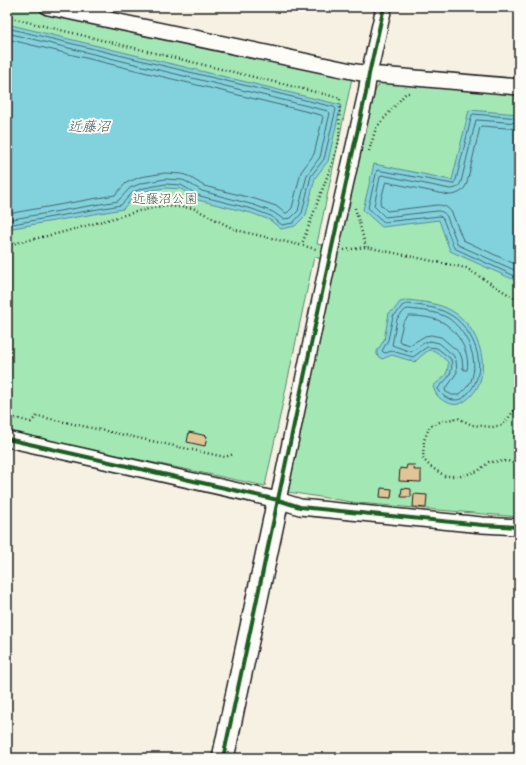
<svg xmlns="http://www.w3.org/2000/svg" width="526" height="765" font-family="'Gochi Hand','Klee One',sans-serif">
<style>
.green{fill:#a3e8b4;stroke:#608268}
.water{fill:#82d2de;stroke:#598990}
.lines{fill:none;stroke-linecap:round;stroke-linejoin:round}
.shore{stroke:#45656a;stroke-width:1}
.building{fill:#e1c596;stroke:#1c1c1c}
.street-casing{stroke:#1c1c1c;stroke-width:18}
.secondary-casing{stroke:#1c1c1c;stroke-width:24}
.path{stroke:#1c1c1c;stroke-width:2.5;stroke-dasharray:1 3;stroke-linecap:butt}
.street{stroke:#fdfcf7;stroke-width:15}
.secondary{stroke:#fdfcf7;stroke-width:21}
.cycleway-casing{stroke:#fdfcf7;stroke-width:6}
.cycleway{stroke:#1b5e20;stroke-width:4}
.labels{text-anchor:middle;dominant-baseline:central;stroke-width:4;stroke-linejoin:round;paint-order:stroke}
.park-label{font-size:13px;fill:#44594a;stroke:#fdfcf7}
.water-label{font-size:14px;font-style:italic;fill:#405c60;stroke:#fdfcf7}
</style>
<rect width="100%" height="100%" fill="#f7f1e4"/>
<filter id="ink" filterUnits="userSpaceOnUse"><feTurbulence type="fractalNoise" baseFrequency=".025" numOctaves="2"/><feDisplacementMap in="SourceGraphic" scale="8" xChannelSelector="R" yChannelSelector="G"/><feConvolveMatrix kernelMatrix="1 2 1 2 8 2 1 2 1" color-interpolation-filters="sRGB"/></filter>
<g filter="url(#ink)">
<path class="green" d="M7 7H44L352 78 317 244 338 248 375 91 381 81 519 93V517L358 503 288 492 334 262 314 257 265 486 7 432Z"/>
<path class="water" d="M7 24 341 105 328 161 315 178 306 215 295 226 281 229 270 220 251 213 198 200 181 189 165 188 145 191 135 195 123 209 7 229Z
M469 110 519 114V282L450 251 439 220 382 227 363 210 374 164 452 180Z
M408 300C423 302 439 303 452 311 479 326 495 373 470 397 462 404 456 407 446 402 439 399 435 394 433 386 443 378 449 375 448 362L435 351 429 350 421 356 415 362 392 355 382 359 377 355V351L384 340 389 313 394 310 400 302Z"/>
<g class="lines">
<path class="shore" d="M7 28 334 107 336 109 324 159 311 176 302 213 293 223 282 225 271 216 252 209 200 196 181 185 165 184 144 188 133 192 121 205 7 225
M7 33 328 111 330 113 320 157 307 175 298 211 291 218 283 219 273 212 254 205 202 191 185 181 182 180 165 179 142 183 130 188 118 201 7 220
M7 39 321 115 323 117 314 154 301 172 292 208 287 213H285L276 206 255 199 204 186 188 176 182 174 165 173 140 177 126 183 115 195 7 214
M519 118 473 114 472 115 456 180 453 184 377 170 368 208 384 222 440 216 443 219 454 248 519 278
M519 123 477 120H476L461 182C459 187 456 189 450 189L382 175 380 177 374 206 385 217 437 211C442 211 445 213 447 217L458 245 519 272
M519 129 482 126 480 127 467 183C464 191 458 195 449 195L386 182 385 184 380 204 387 211 437 205C444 205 448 207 452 213L463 240 519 266
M408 304C422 306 437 307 449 314 471 326 486 360 475 383 472 390 467 394 462 399 450 402 444 398 438 389 440 385 442 384 445 381 451 375 453 368 451 359L437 348 427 347 413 357 392 351 385 353 383 352 382 351 388 340 393 316 397 313 402 306Z
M409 309C422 311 436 311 448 318 466 330 480 359 471 381 468 387 464 390 459 395H452L446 392 445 389 450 383 457 372 456 360 453 355 439 343 430 341 424 343 411 352 392 345 397 319 405 310Z
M409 316C419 316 430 317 440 321 456 328 471 352 467 370H465L463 369 462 359 460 353 441 337 431 335 425 336 410 345 400 342 399 340 403 323Z"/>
</g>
<path class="building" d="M189 432 207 436 205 446 187 442Z
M407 465H415L414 470H421V482L399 481 400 468 406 469Z
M381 488 392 489 391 498 380 497Z
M402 488 411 489V497H401Z
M414 494 427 495 426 508 413 507Z"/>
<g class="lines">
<g class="street-casing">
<path id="street" d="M48 7 356 72 369 74 519 87
M7 439 278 500 300 507 482 525 519 527
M278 500 330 252 366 93 369 74 384 7"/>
</g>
<g class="secondary-casing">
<path id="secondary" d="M223 758 278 500"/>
</g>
<path class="path" d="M7 17 340 98 339 141 333 161 302 244
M369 151 376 128 406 93H409
M355 208 366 247
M7 245 60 233 139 211 163 206 193 208 236 230 316 249
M344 250 366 247 466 268 519 301
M519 404 503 425 492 427 472 425 458 418 442 421 430 426 424 440 423 459 431 467 445 476H461L478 471 489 462 508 461 519 466
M7 416 31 422 37 416 225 457 234 454"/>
<use href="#street" class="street"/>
<use href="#secondary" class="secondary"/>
<g class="cycleway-casing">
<path id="cycleway" d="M7 439 278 500 300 507 482 525 519 527
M223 758C271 536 316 314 366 93L369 74 384 7"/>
</g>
<use href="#cycleway" class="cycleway"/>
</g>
</g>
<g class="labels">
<g class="park-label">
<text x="165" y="200">近藤沼公園</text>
</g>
<g class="water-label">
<text x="89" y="128">近藤沼</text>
</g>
</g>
<rect width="526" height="765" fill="none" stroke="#fdfcf7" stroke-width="24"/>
<rect x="12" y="12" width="502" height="741" fill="none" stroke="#1c1c1c" stroke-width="1.5" filter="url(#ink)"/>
</svg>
